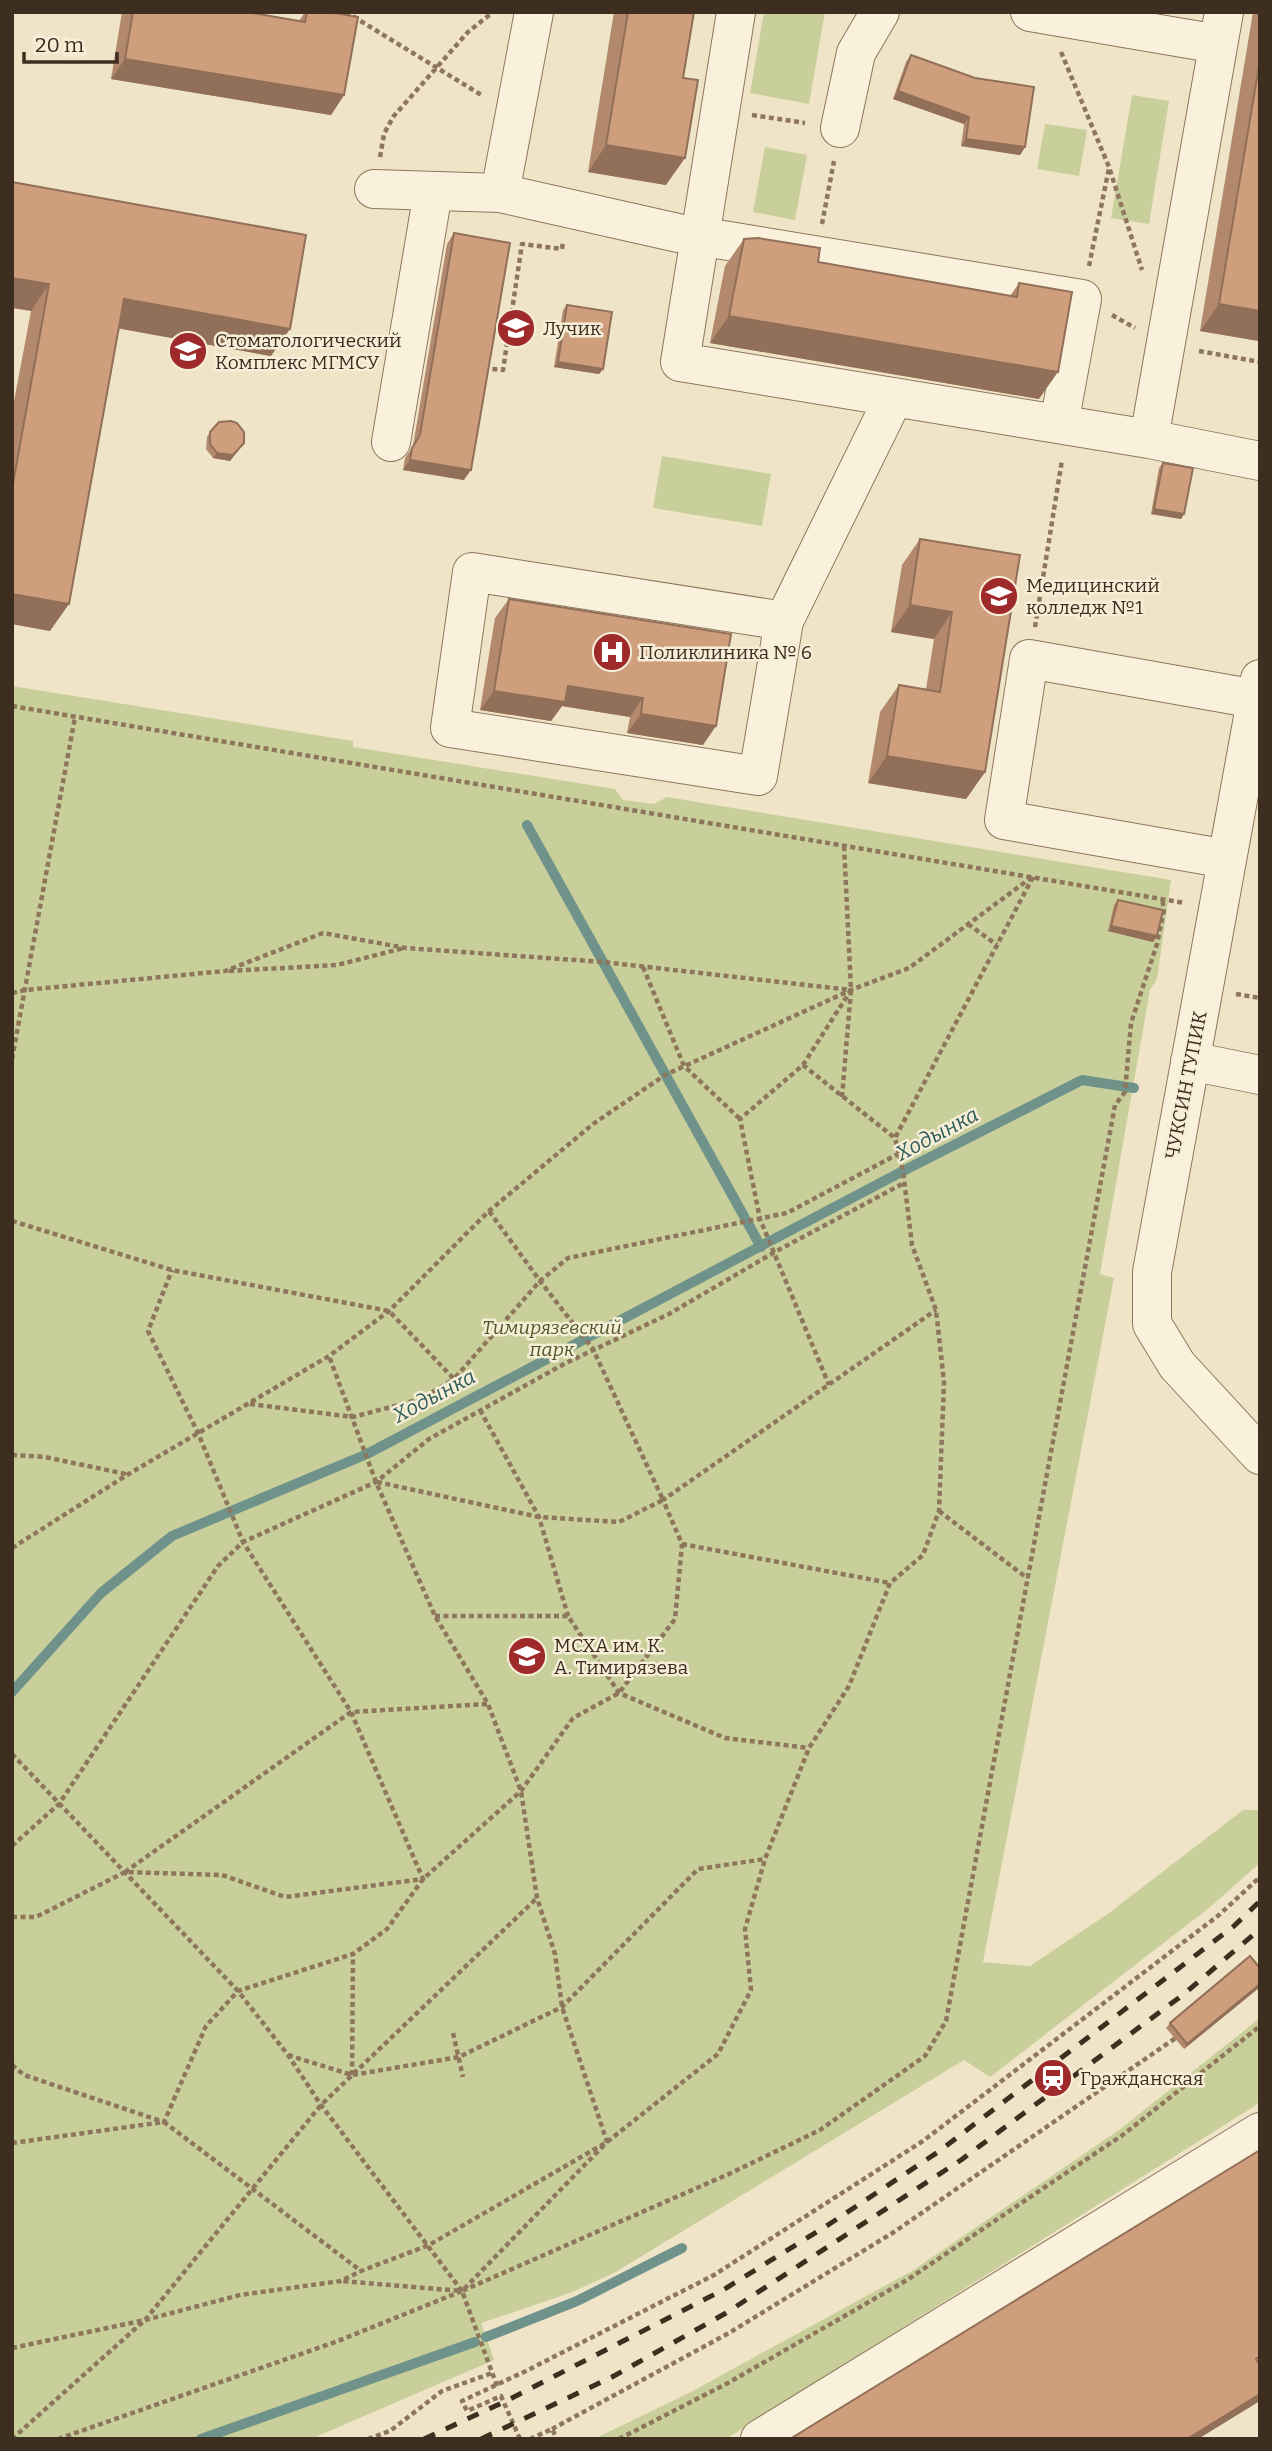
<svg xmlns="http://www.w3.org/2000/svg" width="1272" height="2451" font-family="Bitter,serif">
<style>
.green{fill:#c9cf9b}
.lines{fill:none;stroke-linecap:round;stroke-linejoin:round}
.stream{stroke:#6f938a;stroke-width:10}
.minor-casing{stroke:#8d765c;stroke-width:40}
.path{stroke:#8d765c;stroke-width:4.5;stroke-dasharray:5 3.5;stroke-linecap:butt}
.minor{stroke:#faf1dc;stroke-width:38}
.rail{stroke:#3d2e20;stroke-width:5;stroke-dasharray:12 12;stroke-linecap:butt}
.wall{fill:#b2896c}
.shaded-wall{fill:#916f58}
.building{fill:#cf9f7d;stroke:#916f58;stroke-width:2}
.labels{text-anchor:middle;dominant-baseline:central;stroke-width:5;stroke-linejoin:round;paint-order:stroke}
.poi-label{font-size:19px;fill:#3d2e20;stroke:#f7eed8;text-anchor:start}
.street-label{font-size:19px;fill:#3d2e20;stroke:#f7eed8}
.park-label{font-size:19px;font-style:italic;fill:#4d5a26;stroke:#f7eed8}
.water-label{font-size:21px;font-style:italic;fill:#2f5d5a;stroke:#f7eed8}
</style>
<rect width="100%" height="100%" fill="#f0e4c8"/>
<path class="green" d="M764 12H825L809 104 750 93Z
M1132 95 1169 101 1149 224 1111 218Z
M1045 124 1087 130 1079 176 1037 169Z
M765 147 807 155 795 220 753 212Z
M662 456 771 474 762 526 653 508Z
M12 686 353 741V747L615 789 623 800 654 804 667 797 1171 880 1157 979 1150 990 1100 1274 1114 1278 983 1962 1030 1966 1109 1913 1243 1810H1260V1863L1209 1908 990 2077 964 2060 614 2273 570 2293 481 2323 494 2360 311 2439H12Z
M1260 2018V2101L1253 2107 726 2439H594L687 2394 912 2271 1119 2130Z"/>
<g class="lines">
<path class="stream" d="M527 825 761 1247
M12 1692 101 1593 172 1536 367 1454 903 1171 1082 1080 1134 1088
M486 2337 577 2301 682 2248
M201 2439 475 2342"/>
<g class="minor-casing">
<path id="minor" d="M736 12 680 362 1149 439
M1030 12 1218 44
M1224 12 1149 439 1260 461
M840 128 856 53 880 12
M374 189 500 193 534 12
M500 193 678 233
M698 236 1082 299 1059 424
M391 442 433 192
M784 621 758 776 450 728 472 572 784 621 894 397
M1260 679 1152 1272V1324L1177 1365 1260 1455
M1227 859 1004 820 1029 659 1256 699
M1190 1061 1260 1075
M760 2439 1260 2132"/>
</g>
<path class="path" d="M346 12 483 96
M1061 52 1109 167 1142 270
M752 115 805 123
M380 157 384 134 393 117 468 32 493 12
M822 224 834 161
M1089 266 1109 168
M1112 315 1135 328
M1199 351 1260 362
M484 368 503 370 522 244 562 249 563 242
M1035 627 1062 460
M12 706 1185 903
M968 924 997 945
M643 967 684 1066 740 1119
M229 971 337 965 404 948
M12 993 25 990 225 971 323 933 406 948 603 962 851 990 803 1065 740 1119 760 1219 829 1385
M1236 994 1260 998
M12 1059 75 717
M803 1065 895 1138
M842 1097 851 990 844 845
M12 1221 172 1270 389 1311 454 1379 540 1281 568 1258 787 1213 898 1154
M250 1404 353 1417 421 1399 454 1379
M480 1410 539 1517 568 1616
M12 1455 45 1457 126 1474
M377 1482 539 1517 619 1522 663 1500 593 1349 540 1281 489 1211
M939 1511 1027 1578
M682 1544 890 1583
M12 1548 127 1475 329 1356 389 1311 489 1211 593 1124 665 1075 851 990 909 968 1032 877
M435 1616H568L619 1693 725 1738 809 1748
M12 1754 238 1991 288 2055 321 2105 462 2291 341 2281
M12 1846 59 1804 218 1566 243 1542 376 1482 429 1439 564 1364 669 1314 773 1253 904 1183
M125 1872 351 1712 488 1704
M12 1917H36L125 1872 222 1875 285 1897 423 1879 351 1712 243 1542 198 1433 148 1331 172 1270
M453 2033 463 2077
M288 2055 352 2075 459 2057 562 2007 698 1869 765 1859
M12 2065 24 2075 164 2122 206 2026 238 1991 353 1954 387 1929 423 1879 521 1791 573 1718 619 1693 675 1619 682 1544 663 1500 936 1310
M352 2075 353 1954
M12 2143 164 2122 361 2271
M12 2348 145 2320 321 2105 537 1898
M497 2386 462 2291 731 2173 820 2130 925 2056 946 2021 1115 1105 1125 1092 1131 1023 1157 944 1164 910 1162 898
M552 2429 729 2333 894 2232 1180 2035
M12 2439 145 2320 240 2295 341 2281 361 2271 429 2245 607 2142 718 2054 751 1990 745 1929 765 1859 809 1748 849 1686 890 1583 923 1555 939 1511 944 1382 936 1310 912 1245 903 1171 895 1138 1033 877
M58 2439 338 2341 462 2291 607 2142 562 2007 555 1954 537 1898 521 1791 488 1704 435 1616 376 1482 329 1356
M368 2439 390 2431 442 2391 492 2373
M520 2439 501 2396 467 2411 462 2401 526 2371 714 2275 923 2141 1219 1915 1260 1877
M530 2439 552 2429 557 2439
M619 2439 728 2383 907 2280 1124 2134 1260 2026"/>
<use href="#minor" class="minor"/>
<path class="rail" d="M424 2439 504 2402 723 2290 828 2225 938 2152 1234 1926 1260 1901
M481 2439 612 2377 726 2313 961 2160 1184 1994 1260 1929"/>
</g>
<path class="wall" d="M122 12H246L299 21 305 12H329L344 95 331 115 111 79Z
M614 12H694L666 185 588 172Z
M1253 12H1260L1259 341 1200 331Z
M911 55 1025 147 1020 155 961 146 964 124 893 99 906 62Z
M12 182 271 356 118 328 50 631 12 624V412L31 311Z
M454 233 464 480 403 470 405 458 413 446 447 244Z
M744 239 818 262 1010 296 1019 283 1039 399 710 343 725 266Z
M567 305 603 369 599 374 554 367 563 310Z
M210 432 244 443 230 461 213 458 206 449 207 437Z
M1163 463 1184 514 1181 519 1151 514 1159 468Z
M920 539 1020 555 985 772 966 799 868 783 880 712 899 685 926 689 934 639 891 632 902 565Z
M509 599 731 634 703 745 627 733 630 717 562 706 551 721 480 710 495 618Z
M1118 900 1157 936 1153 942 1108 931 1114 905Z
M1260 1968V1987L1184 2049 1166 2028 1170 2023Z"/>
<path class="shaded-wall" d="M125 59 344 95 331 115 111 79Z
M898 91 969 117 964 124 893 99Z
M966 139 1025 147 1020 155 961 146Z
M606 145 685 158 666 185 588 172Z
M12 278 49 284 31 311 12 308Z
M124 299 290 329 271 356 105 326Z
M1219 304 1260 311 1259 341 1200 331Z
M729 316 1058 372 1039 399 710 343Z
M558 362 603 369 599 374 554 367Z
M244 443 230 461 213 458 217 453Z
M410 460 471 470 464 480 403 470Z
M1154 509 1184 514 1181 519 1151 514Z
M12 594 69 604 50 631 12 624Z
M910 605 952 612 934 639 891 632Z
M568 686 643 698 630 717 562 706 551 721 480 710 494 691Z
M641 714 716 726 703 745 627 733Z
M887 756 985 772 966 799 868 783Z
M1111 926 1157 936 1153 942 1108 931Z
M1260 1984V1987L1184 2049 1187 2044Z
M1260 2394V2401L1198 2439H1187Z"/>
<path class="building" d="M133 12H246L305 22 307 12H329L358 17 344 95 125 59Z
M628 12H694L683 78 698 80 685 158 606 145Z
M911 55 975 78 1034 87 1025 147 966 139 969 117 898 91Z
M1260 60V311L1219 304Z
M12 182 306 235 290 329 124 299 69 604 12 594V489L49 284 12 278Z
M454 233 510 243 471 470 410 460 412 448 420 435Z
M758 238 820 248 818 262 1017 297 1019 283 1072 292 1058 372 729 316 744 239Z
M567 305 612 312 603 369 558 362Z
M231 421 237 423 244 432V443L233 455 217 453 210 444V432L219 422Z
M1163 463 1193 468 1184 514 1154 509Z
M920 539 1020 555 985 772 887 756 899 685 940 692 952 612 910 605Z
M509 599 731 634 716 726 641 714 643 698 568 686 565 702 494 691Z
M1118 900 1163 910 1157 936 1111 926Z
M1250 1956 1260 1968V1984L1187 2044 1170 2023Z
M1260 2150V2356L1256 2359 1260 2365V2394L1187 2439H790Z"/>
<defs>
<g id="school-disc" transform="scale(2.0125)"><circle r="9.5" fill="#9e2a2b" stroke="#f7eed8"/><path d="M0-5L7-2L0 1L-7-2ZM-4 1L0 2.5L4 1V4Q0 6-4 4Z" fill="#fff"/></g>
<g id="university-disc" transform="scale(2.0125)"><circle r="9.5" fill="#9e2a2b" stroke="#f7eed8"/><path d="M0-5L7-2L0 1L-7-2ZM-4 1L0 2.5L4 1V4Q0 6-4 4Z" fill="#fff"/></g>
<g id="hospital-disc" transform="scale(2.0125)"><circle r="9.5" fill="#9e2a2b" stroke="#f7eed8"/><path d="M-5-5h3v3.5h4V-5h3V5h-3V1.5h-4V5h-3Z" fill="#fff"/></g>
<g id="station-disc" transform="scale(2.0125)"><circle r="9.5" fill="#9e2a2b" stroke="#f7eed8"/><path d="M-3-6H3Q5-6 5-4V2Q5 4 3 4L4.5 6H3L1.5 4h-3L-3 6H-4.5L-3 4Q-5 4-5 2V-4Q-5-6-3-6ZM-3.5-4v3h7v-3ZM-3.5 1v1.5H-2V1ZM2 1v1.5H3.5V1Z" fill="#fff"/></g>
</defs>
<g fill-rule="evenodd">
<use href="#school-disc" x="516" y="328"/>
<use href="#university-disc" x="188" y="351"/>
<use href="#university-disc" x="999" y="596"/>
<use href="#hospital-disc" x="612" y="652"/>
<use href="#university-disc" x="527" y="1656"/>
<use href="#station-disc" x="1053" y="2078"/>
</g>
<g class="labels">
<g class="poi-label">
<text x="543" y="328">Лучик</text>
<text x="215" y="340">Стоматологический<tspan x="215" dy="22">Комплекс МГМСУ</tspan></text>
<text x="1026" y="585">Медицинский<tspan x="1026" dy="22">колледж №1</tspan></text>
<text x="639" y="652">Поликлиника № 6</text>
<text x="554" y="1645">МСХА им. К.<tspan x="554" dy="22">А. Тимирязева</tspan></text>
<text x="1080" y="2078">Гражданская</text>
</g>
<g class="street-label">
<text transform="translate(1186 1085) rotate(-79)">ЧУКСИН ТУПИК</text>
</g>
<g class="park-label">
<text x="552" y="1327">Тимирязевский<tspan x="552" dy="22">парк</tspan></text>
</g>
<g class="water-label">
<text transform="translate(937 1134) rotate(-28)">Ходынка</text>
<text transform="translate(434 1396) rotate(-28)">Ходынка</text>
</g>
</g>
<rect width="1272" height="2451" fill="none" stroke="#3d2e20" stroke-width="28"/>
<path d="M24 52v10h93v-10" fill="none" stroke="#3d2e20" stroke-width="3.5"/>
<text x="35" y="52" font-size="21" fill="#3d2e20" stroke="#f7eed8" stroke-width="5" paint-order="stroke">20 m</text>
</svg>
